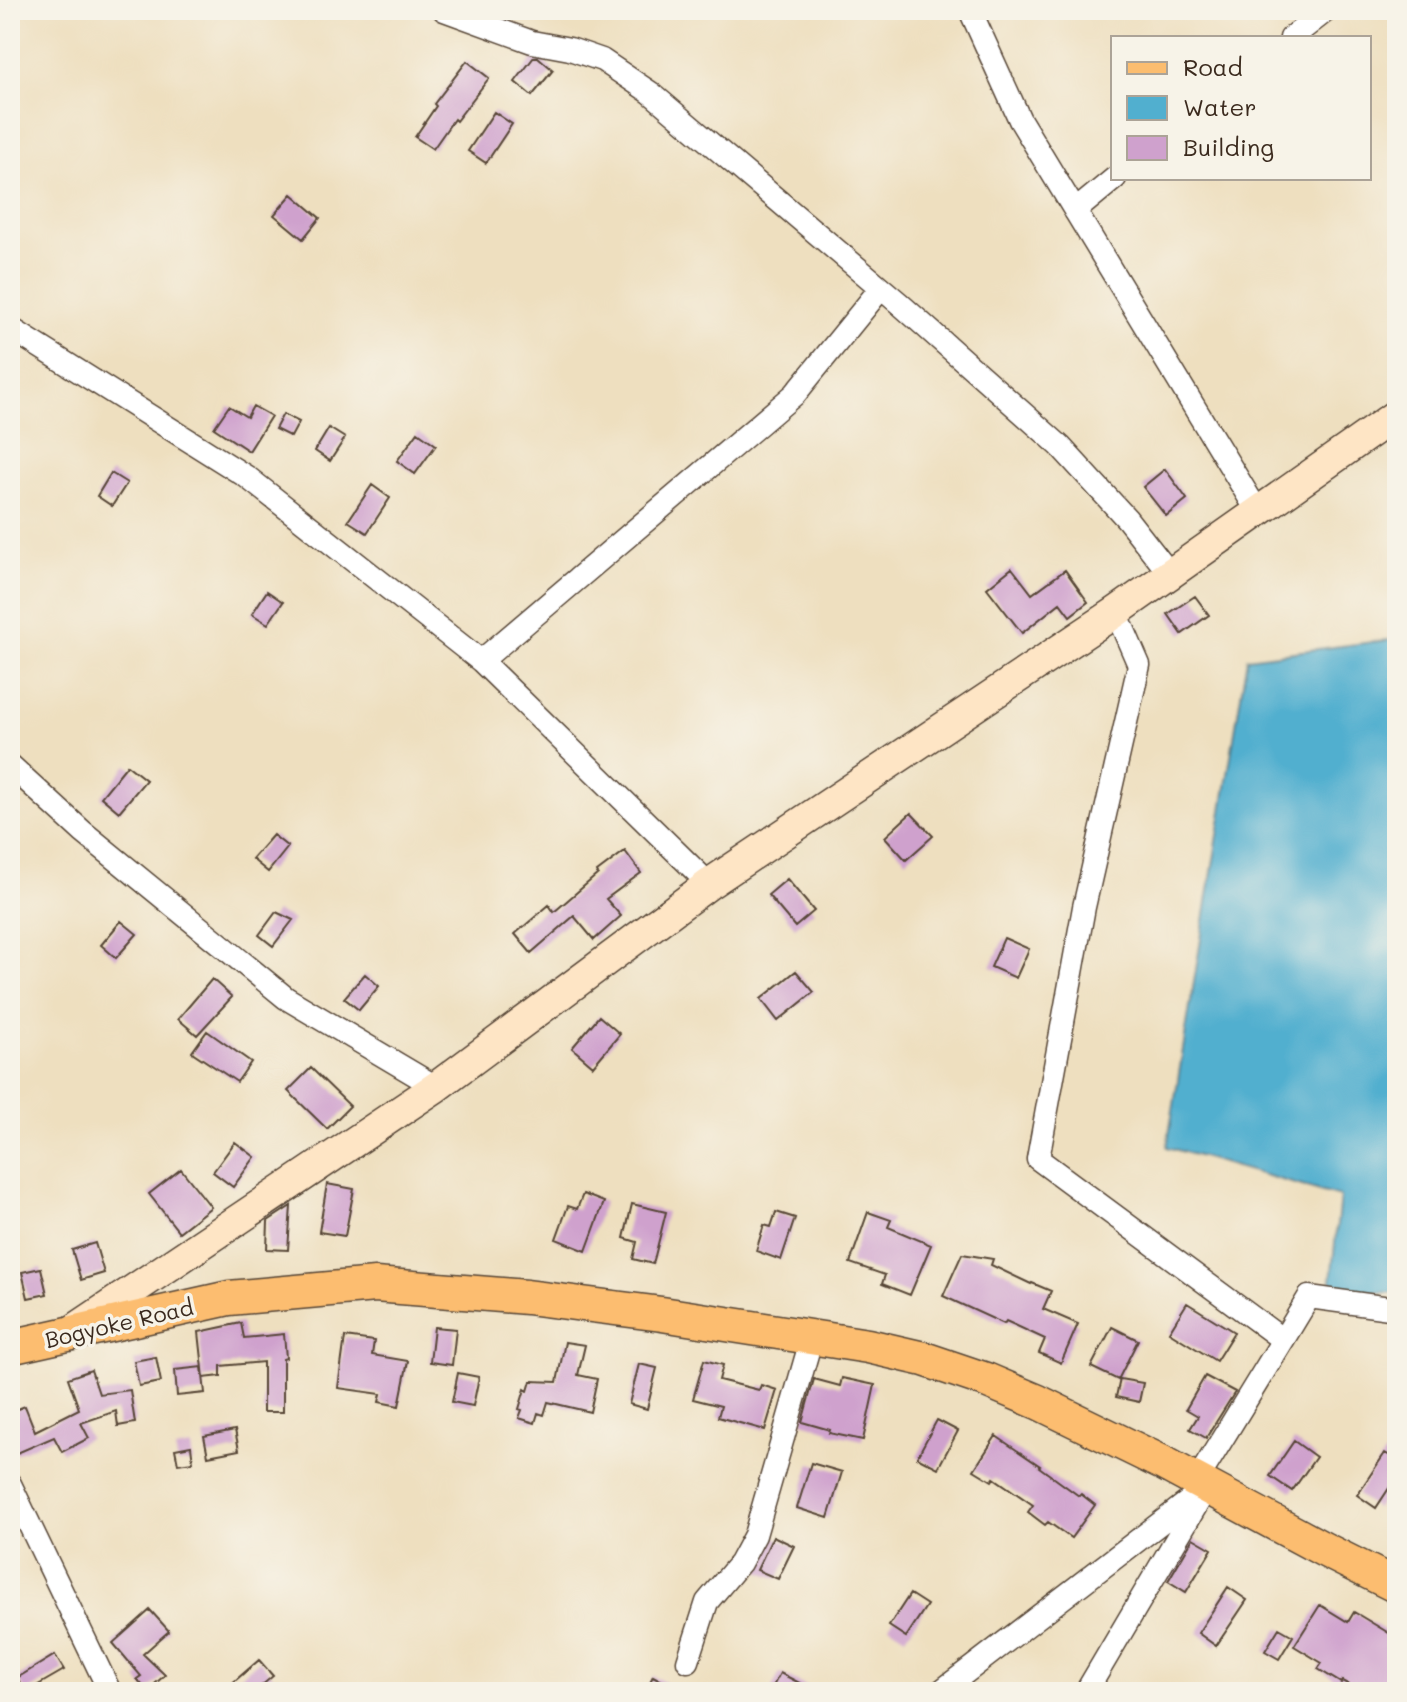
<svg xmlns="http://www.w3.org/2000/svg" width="1407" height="1702" font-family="Mali,sans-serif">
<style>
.water{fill:#51afcf;stroke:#466c76;stroke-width:2}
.building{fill:#cfa1cd}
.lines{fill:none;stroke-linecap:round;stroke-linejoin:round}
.street-casing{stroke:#564536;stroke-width:25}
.secondary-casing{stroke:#564536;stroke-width:33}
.primary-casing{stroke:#564536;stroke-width:37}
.street{stroke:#fff;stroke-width:22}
.secondary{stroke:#fee5c5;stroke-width:30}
.primary{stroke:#fcbd6f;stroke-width:34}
.labels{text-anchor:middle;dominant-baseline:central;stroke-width:7;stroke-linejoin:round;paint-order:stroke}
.street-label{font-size:22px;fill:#3b2a1e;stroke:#f7f3e8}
</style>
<rect width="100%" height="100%" fill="#f7f3e8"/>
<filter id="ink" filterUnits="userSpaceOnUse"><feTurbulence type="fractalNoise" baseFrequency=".0125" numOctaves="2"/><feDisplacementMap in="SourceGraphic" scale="16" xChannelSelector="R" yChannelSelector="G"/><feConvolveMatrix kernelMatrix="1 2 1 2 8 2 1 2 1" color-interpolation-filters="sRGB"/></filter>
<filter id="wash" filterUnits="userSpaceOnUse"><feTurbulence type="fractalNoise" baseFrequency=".006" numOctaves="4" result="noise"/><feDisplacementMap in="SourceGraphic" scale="32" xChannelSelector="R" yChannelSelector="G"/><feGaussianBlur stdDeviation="1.8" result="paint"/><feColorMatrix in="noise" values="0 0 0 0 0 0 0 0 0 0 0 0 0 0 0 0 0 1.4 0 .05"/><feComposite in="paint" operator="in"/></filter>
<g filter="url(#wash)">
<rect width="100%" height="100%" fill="#eedfbf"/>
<path class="water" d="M1397 639V1293L1330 1290 1340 1197 1167 1147 1247 658Z"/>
<g id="blocks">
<path class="building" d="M534 57H538L553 70 532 96 515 82Z
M467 61 489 78 456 121 454 119 433 149 415 137 436 106 434 104Z
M494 112 512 124 486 163 468 151Z
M292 194 320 218 303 239 274 215Z
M229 406 247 417 253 406 271 416 249 451 214 428Z
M283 414 299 422 291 437 275 429Z
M329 428 345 438 330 461 315 451Z
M418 432 436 445 415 474 397 461Z
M1165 469 1187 499 1166 516 1143 487Z
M111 473 127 483 112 506 97 496Z
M372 485 390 498 367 533 348 521Z
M1012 568 1032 594 1065 570 1088 602 1070 616 1060 603 1022 633 987 588Z
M267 591 283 602 268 624 252 614Z
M1195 596 1209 615 1182 634 1168 614Z
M127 765 146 780 119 812 101 797Z
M911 813 933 836 906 860 885 837Z
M273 835 288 847 268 872 252 859Z
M625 851 641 873 606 899 621 916 594 940 574 916 531 953 515 934 549 905 554 912 598 874 597 872Z
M787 879 814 911 795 927 768 895Z
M276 912 293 920 273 946 259 935Z
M121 921 137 934 116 958 101 945Z
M1004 938 1029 949 1016 978 991 967Z
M796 971 814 992 778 1021 761 999Z
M365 974 379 986 359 1010 344 998Z
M212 979 232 997 197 1035 178 1019Z
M599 1016 620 1034 593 1066 572 1048Z
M207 1031 251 1062 237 1082 192 1052Z
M311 1068 350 1106 327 1129 288 1091Z
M235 1142 255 1157 233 1187 213 1172Z
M181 1169 211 1207 179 1232 149 1194Z
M327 1184 354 1189 345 1236 319 1232Z
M583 1194 604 1202 586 1251 556 1239 568 1206 577 1209Z
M632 1204 666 1212 653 1264 633 1259 637 1242 624 1238Z
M291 1206 288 1250 267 1249 268 1221Z
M776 1212 795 1218 781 1260 756 1251 764 1225 771 1227Z
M868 1212 891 1220 888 1227 931 1245 910 1295 882 1284 885 1275 850 1263Z
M95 1243 104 1273 81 1280 72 1250Z
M962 1254 993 1259 991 1265 1031 1284 1032 1283 1051 1291 1043 1309 1078 1324 1061 1363 1039 1353 1045 1339 1006 1321 1004 1324 943 1296Z
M41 1268 47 1294 28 1298 22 1272Z
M1187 1303 1234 1332 1216 1361 1169 1332Z
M241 1323 244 1338 284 1334 286 1358 283 1359V1412H263V1362L221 1366V1376L204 1378 199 1332Z
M434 1327 456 1329 452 1365 430 1362Z
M1112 1327 1138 1340 1118 1380 1091 1367Z
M345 1337 374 1341 372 1355 408 1361 399 1406 379 1402 381 1394 338 1388Z
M565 1342 585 1345 578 1375 597 1379 590 1412 548 1402 544 1415 538 1413 535 1423 519 1418 522 1410 519 1409 525 1389 528 1391 531 1381 557 1382Z
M156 1357 161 1382 139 1386 134 1361Z
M704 1360 723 1365 719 1380 759 1390 761 1385 777 1390 765 1430 718 1417 721 1406 693 1399Z
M639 1364 657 1368 647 1409 629 1404Z
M202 1367 205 1393 177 1396 175 1370Z
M91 1370 99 1394 130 1390 135 1423 118 1426 116 1411 81 1423 89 1438 62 1452 54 1437 15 1454 10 1444V1412L25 1406 35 1431 79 1409 68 1378Z
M458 1373 479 1377 473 1406 452 1402Z
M1205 1376 1235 1392 1206 1438 1190 1429 1198 1416 1186 1409Z
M842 1378 875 1385 863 1440 829 1433 830 1430 802 1422 814 1379 840 1386Z
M1120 1379 1143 1383 1139 1402 1116 1397Z
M937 1420 958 1431 938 1468 917 1457Z
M235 1430 239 1450 208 1456 204 1436Z
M996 1436 1040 1466 1039 1467 1079 1496 1081 1494 1095 1505 1071 1538 1048 1522 1045 1525 1028 1512 1033 1505 994 1478 992 1481 974 1470Z
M1294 1441 1316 1457 1292 1491 1270 1476Z
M191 1446 193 1462 178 1464 175 1449Z
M1385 1453 1397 1460V1476L1376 1508 1357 1495Z
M811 1463 842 1472 828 1518 797 1508Z
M773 1536 794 1546 778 1579 757 1570Z
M1193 1538 1212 1549 1186 1592 1168 1581Z
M1228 1587 1247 1600 1216 1646 1198 1633Z
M910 1594 927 1605 906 1637 889 1626Z
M1320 1605 1348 1622 1354 1612 1397 1638V1692H1362L1342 1681 1341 1683 1318 1669 1322 1663 1294 1646Z
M150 1610 169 1631 143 1654 165 1675 147 1691 137 1679 141 1676 113 1643Z
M1279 1628 1293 1636 1279 1659 1265 1651Z
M55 1655 64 1670 26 1692 17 1678Z
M259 1660 273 1676 254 1692H222Z
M780 1673 817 1692H770Z
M653 1676 682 1692H645Z"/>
</g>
</g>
<g filter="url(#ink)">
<use href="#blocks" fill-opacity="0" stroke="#564536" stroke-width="2"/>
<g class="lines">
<g class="street-casing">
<path id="street" d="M444 10 532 42 570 49 602 60 651 93 900 304 1060 446 1127 519 1170 574
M970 10 1020 120 1258 512
M1291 38 1327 10
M1075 211 1115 178
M10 328 247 477 481 661 709 884
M1116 612 1139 665 1084 907 1038 1159 1283 1340 1309 1297 1397 1309
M481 661 795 394 881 288
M10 765 83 832 286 998 436 1087
M1196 1482 1283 1340
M10 1484 110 1692
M688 1661 707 1602 740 1563 755 1535 812 1337
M940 1692 1206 1488
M1086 1692 1200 1499"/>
</g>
<g class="secondary-casing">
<path id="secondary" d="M72 1331 436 1087 709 884 1116 612 1397 414"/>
</g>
<g class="primary-casing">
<path id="primary" d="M10 1347 229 1298 375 1285 527 1297 662 1314 868 1346 924 1359 986 1380 1038 1402 1165 1464 1323 1549 1397 1586"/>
</g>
<use href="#street" class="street"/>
<use href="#secondary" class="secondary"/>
<use href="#primary" class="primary"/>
</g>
</g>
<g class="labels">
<g class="street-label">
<text transform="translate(119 1323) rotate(-13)">Bogyoke Road</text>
</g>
</g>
<rect width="1407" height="1702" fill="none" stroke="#f7f3e8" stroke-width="40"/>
<rect x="1111" y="36" width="260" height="144" fill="#f7f3e8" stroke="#aca397" stroke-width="2"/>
<rect x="1127" y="62" width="40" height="12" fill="#fcbd6f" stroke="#aca397" stroke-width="2"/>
<text x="1183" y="76" font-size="24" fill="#3b2a1e">Road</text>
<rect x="1127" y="96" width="40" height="24" fill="#51afcf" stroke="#aca397" stroke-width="2"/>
<text x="1183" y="116" font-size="24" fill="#3b2a1e">Water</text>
<rect x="1127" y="136" width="40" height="24" fill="#cfa1cd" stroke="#aca397" stroke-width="2"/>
<text x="1183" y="156" font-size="24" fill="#3b2a1e">Building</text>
</svg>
